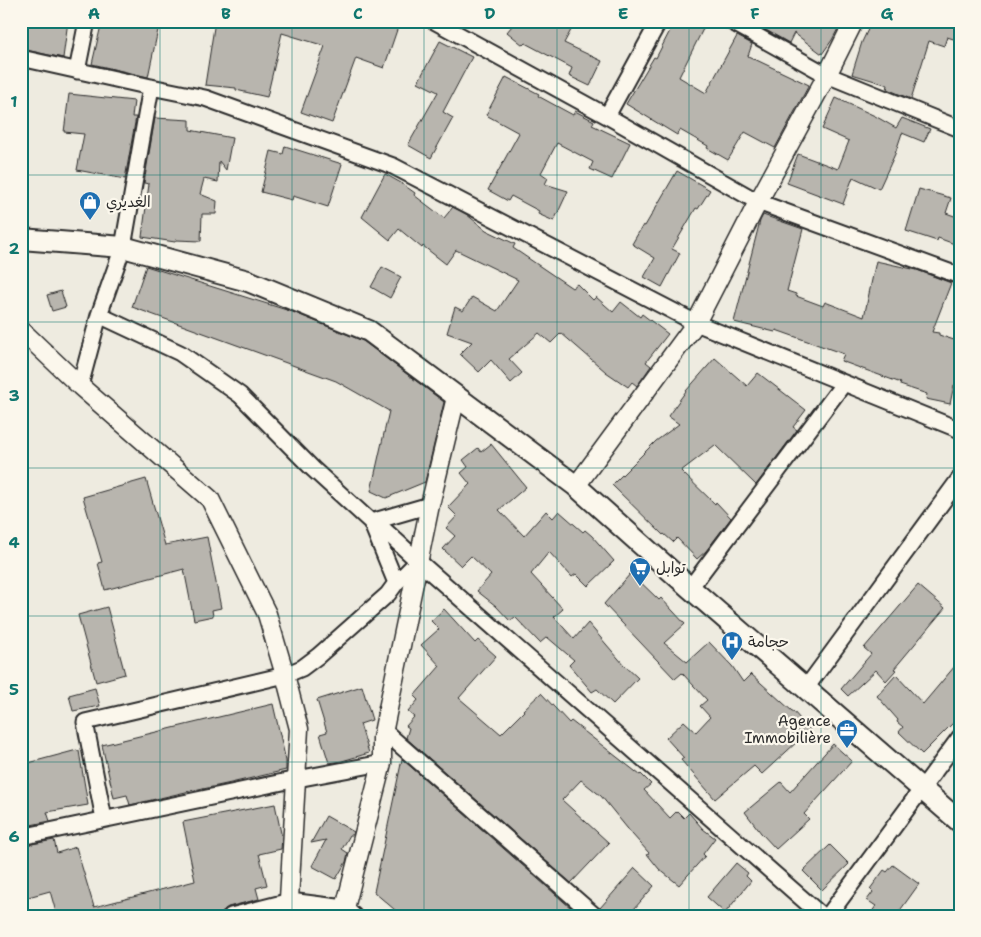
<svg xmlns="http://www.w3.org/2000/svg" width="981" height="937" font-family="'Shantell Sans','Playpen Sans Arabic',sans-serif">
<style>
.building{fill:#b8b5ae;stroke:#2b2b2b}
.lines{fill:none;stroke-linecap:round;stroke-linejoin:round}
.minor-casing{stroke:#2b2b2b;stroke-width:19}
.tertiary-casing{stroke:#2b2b2b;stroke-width:21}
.secondary-casing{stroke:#2b2b2b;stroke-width:24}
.minor{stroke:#fbf7ec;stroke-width:15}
.tertiary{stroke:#fbf7ec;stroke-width:18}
.secondary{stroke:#fbf7ec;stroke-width:20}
.grid{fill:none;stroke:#0f766e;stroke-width:1;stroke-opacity:0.55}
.labels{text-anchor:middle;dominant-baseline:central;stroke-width:4.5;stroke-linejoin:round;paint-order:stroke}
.poi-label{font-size:15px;fill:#2b2b2b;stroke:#fbf7ec;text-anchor:start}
.neatline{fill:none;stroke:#0f766e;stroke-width:2}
.grid-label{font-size:16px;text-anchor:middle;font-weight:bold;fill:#0f766e}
</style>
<rect width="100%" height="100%" fill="#eeebe0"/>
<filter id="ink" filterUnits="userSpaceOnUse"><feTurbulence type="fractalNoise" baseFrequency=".02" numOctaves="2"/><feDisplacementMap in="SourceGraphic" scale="10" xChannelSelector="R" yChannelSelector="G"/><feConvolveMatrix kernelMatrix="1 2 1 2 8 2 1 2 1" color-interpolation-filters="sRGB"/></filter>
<g filter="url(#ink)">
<path class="building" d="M21 21H68L63 58 21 49Z
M102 21H143L159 25 148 77 92 64Z
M215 21H400L384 68 356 58 332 123 301 112 325 46 282 33 267 97 236 90V88L205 85Z
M516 21H576L564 43 602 61 590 86 569 76 572 68 525 43 523 45 507 32Z
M675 21H707L679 77 706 93 737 36 752 44 748 56 809 85 775 148 745 132 728 160 707 148 708 146 680 130 677 135 626 104 654 57 656 58Z
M750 21H842L832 40 822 54 794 33 789 43Z
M872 21H960V41L947 37 944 46 929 41 911 99 887 89 888 85 852 74 862 42Z
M440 41 472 57 443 112 453 118 431 158 408 145 438 92 418 82Z
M506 77 539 94 538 96 573 115 575 111 594 121 592 125 630 143 612 179 590 169 593 162 557 143 541 173 548 178 545 184 568 191 554 221 538 214 539 211 511 196 508 201 488 190 519 133 486 115Z
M69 94 134 101 132 117H136L125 179 77 170 84 134 64 132Z
M836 98 875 116 896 128 902 118 930 129 924 142 902 133 895 154 879 189 853 177 843 204 787 183 798 154 838 169 849 141 822 129Z
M155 118 190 120V130L232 138 226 170 219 161 218 182 204 179 200 194 217 201 216 214H202L201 241 176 240 175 242 142 237 149 184 144 183Z
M285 146 342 164 328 207 293 196 292 200 261 192 271 151 283 154Z
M677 171 710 190 698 209 696 208 672 249 680 253 662 287 644 277 655 258 632 244 643 225 645 226Z
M385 174 401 183 415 193 414 195 444 218 453 207 466 214 486 230 515 244 513 248 572 288 577 284 593 300 596 297 613 312 621 302 640 317 642 314 668 334 646 362 651 366 637 386 632 382 628 387 606 372 561 333 551 343 539 333 509 359 522 373 511 383 491 360 479 372 460 354 472 342 447 333 455 307 463 311 472 297 497 311 518 280 456 250 446 264 423 246 422 248 399 229 390 240 362 217Z
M919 189 951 198 946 213 960 218V246L938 238 937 241 906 231Z
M763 215 803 229 787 291 796 294V296L823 306 825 302 864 317 876 261 917 270 951 283 932 332 939 333V335L960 342V386L954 385 950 404 926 399 927 394 900 385 901 383 841 361 844 354 776 330 775 332 734 322 760 221Z
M146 266 293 312 363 341 444 402 425 482 386 498 371 491 389 411 336 381 132 307Z
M382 267 401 277 390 298 371 287Z
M61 291 66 307 52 311 47 295Z
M715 358 747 386 758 373 806 410 793 427 797 430 756 485 715 445 681 471 715 504 716 502 731 518 706 551 697 559 677 538 673 542 664 534 663 535 612 485 656 441 679 424 668 416 686 391Z
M491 444 526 487 499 510 524 536 546 511 553 518 559 511 583 532 585 530 592 536 614 561 588 586 576 574 572 577 549 552 531 574 563 609 554 617 574 639 588 623 624 665 638 678 613 704 597 689 592 692 569 665 574 660 547 637 540 643 515 617 510 621 496 606 477 591 491 575 471 556 461 566 443 549 455 536 446 528 457 516 448 507 470 484 461 473 468 467 463 460 478 448 481 452Z
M146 479 165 545 207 537 221 608 212 610 213 616 194 620 184 569 105 590 98 563 102 562 83 497Z
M631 573 659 600 661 598 685 624 664 643 687 662 709 642 732 666 743 682 751 674 792 711H793L810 730 762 774 754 766 715 799 681 760 684 758 666 738 684 721 696 732 710 717 700 706 707 700 682 673 675 679 604 604Z
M918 585 945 608 894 669 896 670 886 681 876 670 848 696 841 689 871 654 864 648Z
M107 607 125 674 96 682 78 615Z
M444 609 475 643 478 640 496 656 459 698 501 734 524 711 523 710 541 693 569 723 571 721 640 775 641 774 651 784 644 790 670 818 677 811 684 818 689 813 703 829 715 838 703 854 705 856 679 885 659 869 647 854 649 853 632 834 601 796 581 780 562 800 609 843 571 883 406 738 409 728 406 726 414 717 408 712 418 700 414 696 440 666 421 645 439 629 431 621Z
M960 660V716L922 754 899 732 903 727 897 722 898 720 877 696 896 675 923 704Z
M362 686 372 720 360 724 369 753 342 761 329 763 320 734 327 732 317 700Z
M95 688 100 706 73 711 69 695Z
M273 704 286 761V770L231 783 203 789V788L130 805 127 795 114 798 102 745Z
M833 744 852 761 804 814 809 819 776 849 761 833 745 812 781 782 790 792Z
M77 750V751H79L88 805 47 812 50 821 21 827V765Z
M402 759 580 916H402L374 892Z
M275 804 282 838 281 849 259 854 267 885 256 888 259 899 228 907 224 910 222 915 57 916 50 891 21 899V846L54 840 57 853 76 847 94 907 195 881 183 822Z
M326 816 354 832 353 835H350L342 849 348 853 346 862 336 879 312 866 326 840 311 843Z
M830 845 849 864 822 890 803 871Z
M736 863 748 873 746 876 751 881 725 913 707 897Z
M893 865 919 884 896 916H869L876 906 867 900 873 892 870 889 884 870 887 872Z
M635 868 654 886 628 916H604V913L600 908Z"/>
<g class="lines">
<g class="minor-casing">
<path id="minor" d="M434 21 607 116 758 202 960 276
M730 21 827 75 960 129
M21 58 151 87 205 98 393 166 696 323 960 430
M77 71 87 21
M607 116 659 21
M99 315 180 353 240 395 313 469 371 522 379 525 418 561 822 916
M80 386 99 315 123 247 151 87
M396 583 371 522 430 505
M690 588 844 383
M806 688 960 478
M384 731 595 916
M104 819 85 722 285 675 302 668 318 656 388 594 396 583 418 561
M21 837 297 779 382 763
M231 916 290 901 345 908 354 916
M828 916 960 737"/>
</g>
<g class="tertiary-casing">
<path id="tertiary" d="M21 330 80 386 210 499 267 614 285 675 299 729 288 916
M576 486 696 323 758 202 827 75 854 21
M343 916 382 763V738L430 505 456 397"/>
</g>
<g class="secondary-casing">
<path id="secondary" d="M21 239 123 247 248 281 369 331 576 486 690 588 960 822"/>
</g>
<use href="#minor" class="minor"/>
<use href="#tertiary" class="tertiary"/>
<use href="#secondary" class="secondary"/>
</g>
</g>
<path class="grid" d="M160 21V916M292 21V916M424 21V916M557 21V916M689 21V916M821 21V916M21 175H960M21 322H960M21 468H960M21 616H960M21 762H960"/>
<defs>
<g id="shop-pin" transform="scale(1.125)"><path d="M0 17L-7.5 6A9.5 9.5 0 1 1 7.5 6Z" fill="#1f6fb2" stroke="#fbf7ec"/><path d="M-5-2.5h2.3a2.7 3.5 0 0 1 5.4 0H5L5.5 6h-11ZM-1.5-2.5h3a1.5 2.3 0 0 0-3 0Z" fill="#fff"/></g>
<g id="supermarket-pin" transform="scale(1.125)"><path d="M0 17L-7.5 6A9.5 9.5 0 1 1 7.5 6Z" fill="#1f6fb2" stroke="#fbf7ec"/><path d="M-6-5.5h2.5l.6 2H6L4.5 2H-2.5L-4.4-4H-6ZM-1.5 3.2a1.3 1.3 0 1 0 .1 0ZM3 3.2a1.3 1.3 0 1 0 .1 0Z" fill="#fff"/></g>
<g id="hospital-pin" transform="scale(1.125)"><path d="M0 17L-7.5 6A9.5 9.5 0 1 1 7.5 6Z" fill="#1f6fb2" stroke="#fbf7ec"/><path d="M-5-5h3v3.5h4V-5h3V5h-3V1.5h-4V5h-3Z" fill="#fff"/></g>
<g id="office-pin" transform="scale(1.125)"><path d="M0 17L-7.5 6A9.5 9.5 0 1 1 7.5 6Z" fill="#1f6fb2" stroke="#fbf7ec"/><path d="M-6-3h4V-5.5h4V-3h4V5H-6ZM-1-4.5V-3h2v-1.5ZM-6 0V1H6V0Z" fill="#fff"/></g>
</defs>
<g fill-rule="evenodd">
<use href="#shop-pin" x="90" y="202"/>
<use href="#supermarket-pin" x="640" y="568"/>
<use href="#hospital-pin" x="732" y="642"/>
<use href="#office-pin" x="847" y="730"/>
</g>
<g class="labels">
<g class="poi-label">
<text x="106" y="202">الغديري</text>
<text x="656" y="568">توابل</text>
<text x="748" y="642">حجامة</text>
<text x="831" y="721" text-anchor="end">Agence<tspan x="831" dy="17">Immobilière</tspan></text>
</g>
</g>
<rect width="981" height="937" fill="none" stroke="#fbf7ec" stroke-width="55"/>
<rect x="28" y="28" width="926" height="882" class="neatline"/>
<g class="grid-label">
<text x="94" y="19">A</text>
<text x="226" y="19">B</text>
<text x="358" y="19">C</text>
<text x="490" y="19">D</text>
<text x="623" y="19">E</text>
<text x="755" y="19">F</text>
<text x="887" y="19">G</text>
<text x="14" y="107">1</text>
<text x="14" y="254">2</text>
<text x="14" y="401">3</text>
<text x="14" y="548">4</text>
<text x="14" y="695">5</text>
<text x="14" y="842">6</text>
</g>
</svg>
